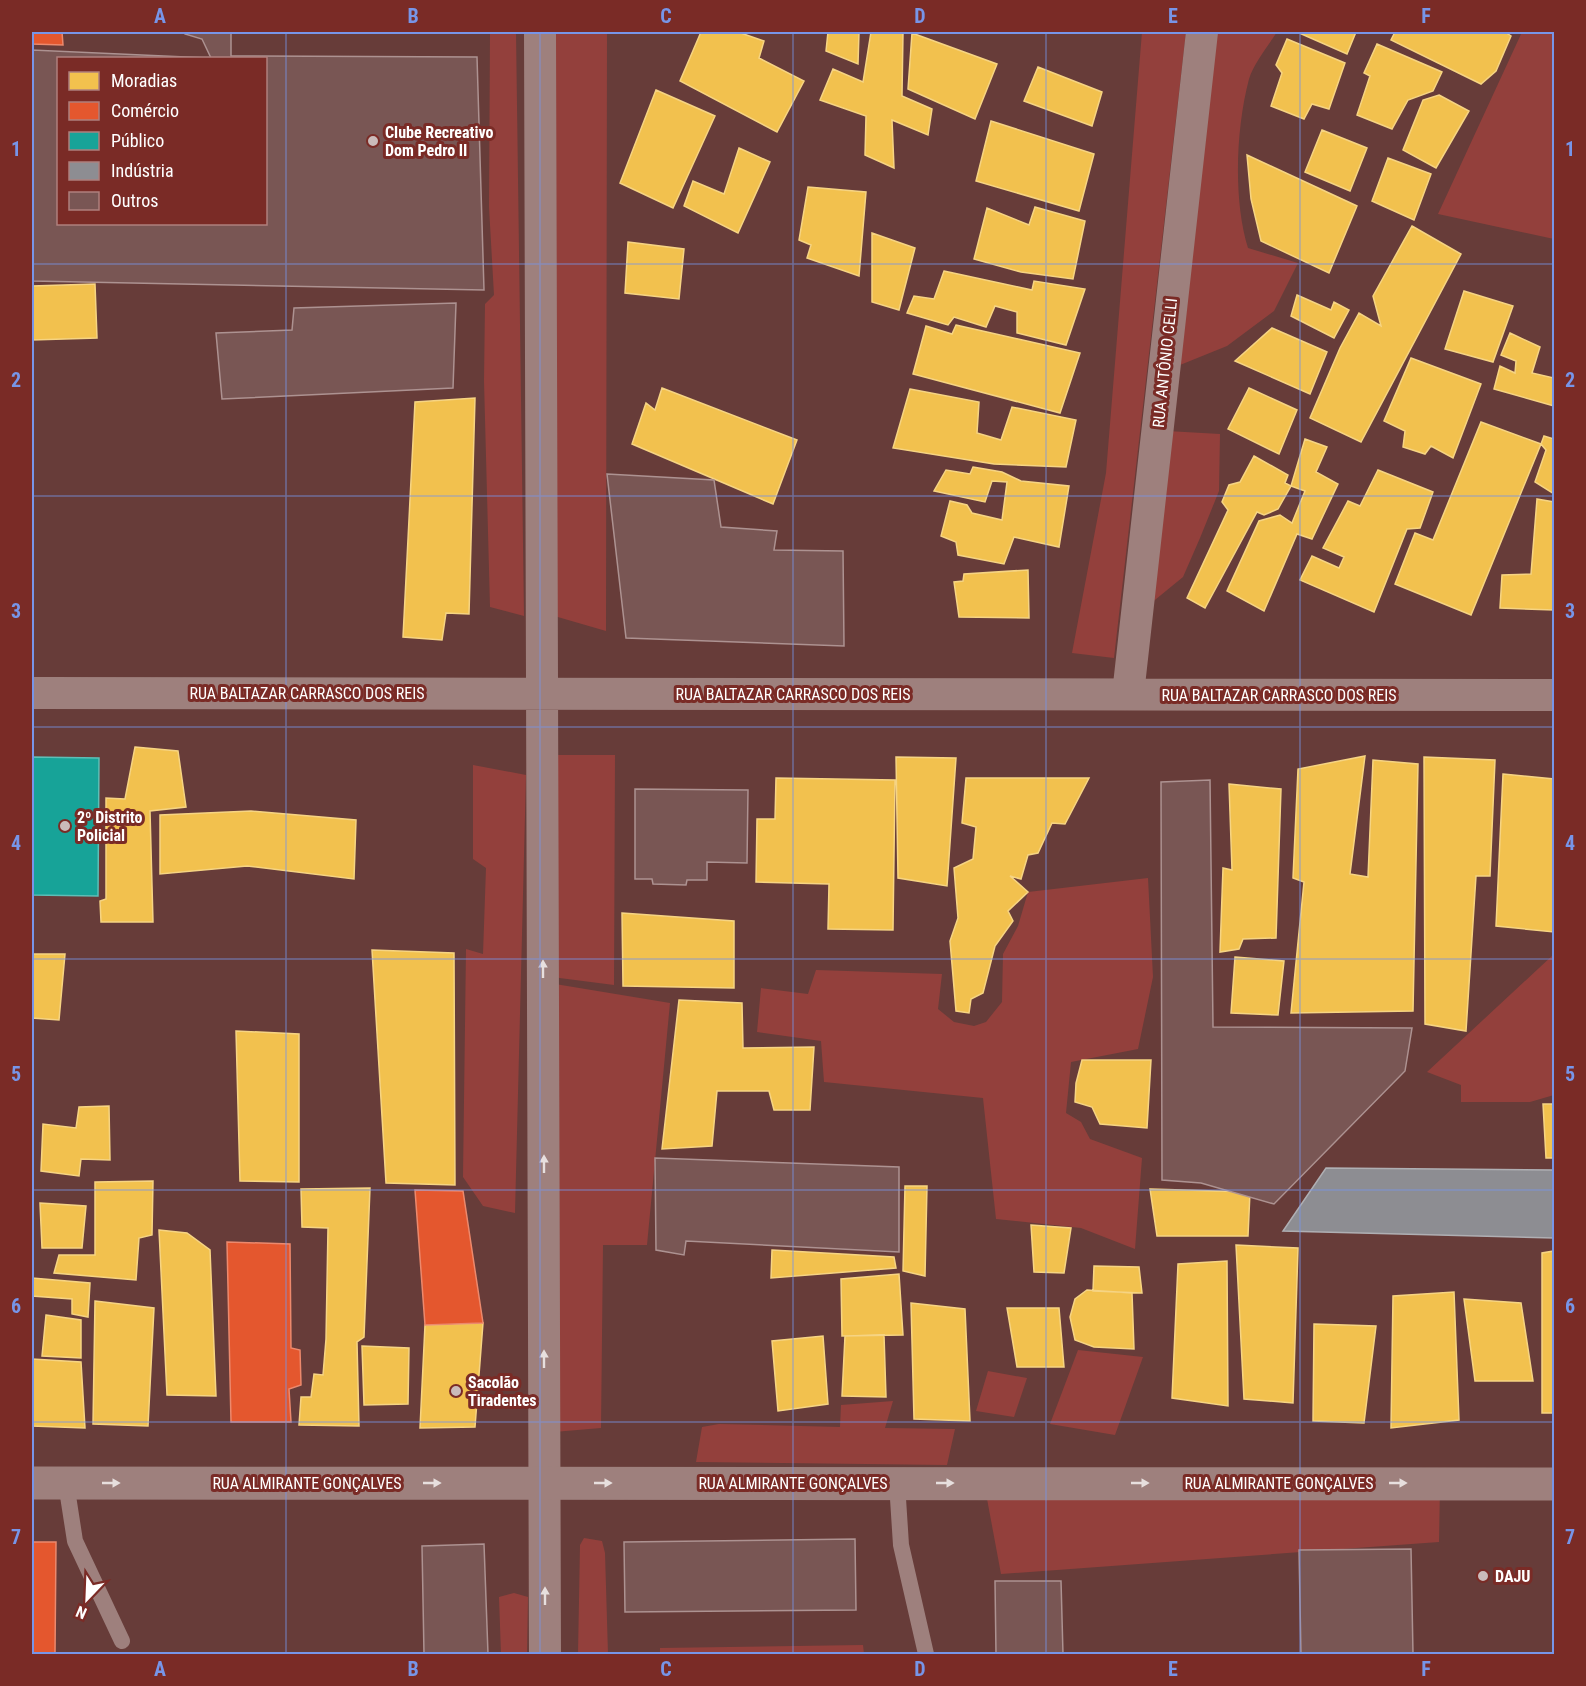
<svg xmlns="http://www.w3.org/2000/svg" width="1586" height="1686" font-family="'Roboto Condensed',sans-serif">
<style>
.green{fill:#93403c}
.homes{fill:#f2c14e;stroke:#f6d483;stroke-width:1.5}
.shops{fill:#e4572e;stroke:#ec896d;stroke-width:1.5}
.public{fill:#17a398;stroke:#5dbfb7;stroke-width:1.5}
.industry{fill:#8d8d92;stroke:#afafb3;stroke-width:1.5}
.building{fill:#795654;stroke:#ad9291;stroke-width:1.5}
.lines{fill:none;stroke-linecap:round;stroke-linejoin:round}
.service{stroke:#9e807d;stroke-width:16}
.minor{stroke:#9e807d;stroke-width:32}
.tertiary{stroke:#9e807d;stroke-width:33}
.oneway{fill:#e7dfde}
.grid{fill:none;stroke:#7795e8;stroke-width:1.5;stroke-opacity:0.55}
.poi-dot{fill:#cabbba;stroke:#7a2b26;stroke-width:2}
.labels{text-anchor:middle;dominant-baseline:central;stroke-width:6;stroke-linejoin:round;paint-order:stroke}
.poi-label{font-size:16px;font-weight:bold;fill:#fff;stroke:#7a2b26;text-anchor:start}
.street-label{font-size:16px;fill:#fff;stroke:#7a2b26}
.neatline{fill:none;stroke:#7795e8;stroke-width:2}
.grid-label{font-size:20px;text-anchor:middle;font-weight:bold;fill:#7795e8}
</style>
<rect width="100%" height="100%" fill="#673c39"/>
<path class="green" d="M490 32H516L524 616 490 607 484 381 485 304 494 295 489 207Z
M533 32H607L606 631 544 613Z
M1142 32H1186L1114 658 1072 653 1106 473Z
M1210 32H1277C1268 46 1254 63 1249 79 1236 128 1233 200 1248 248L1298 263 1274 311 1227 346 1180 365Z
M1522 32H1554V239L1438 214Z
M1167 431 1220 434 1219 491 1200 538 1183 577 1150 604Z
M548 755H615L614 985 544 976Z
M473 765 526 775 515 1213 483 1206 463 1177 466 949 483 954 486 868 473 859Z
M1148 878 1153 977 1138 1049 1071 1062 1066 1113 1081 1122 1090 1139 1142 1158 1135 1249 1081 1228 996 1219 983 1098 824 1082 821 1041 757 1032 761 988 808 994 816 970 942 974 938 1009 954 1022 974 1026 986 1022 1002 1002 1003 954 1018 926 1028 892Z
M1553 955 1554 1095 1530 1102H1461V1085L1427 1072Z
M543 982 670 1003 647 1245H603L601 1428 542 1433Z
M1078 1350 1143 1357 1115 1435 1050 1424Z
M988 1371 1027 1378 1014 1417 976 1411Z
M893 1401 885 1428 955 1429 947 1465 696 1462 702 1427 719 1424 840 1427 841 1405Z
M1440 1487 1439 1542 1001 1574 985 1488Z
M584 1538 602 1541 605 1553 608 1654H578L580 1545Z
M514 1593 528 1597 527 1654H501L499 1597Z
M863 1645 864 1654H660V1648Z"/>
<path class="homes" d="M701 32H738L764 41 759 58 804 81 777 132 680 81Z
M828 32H859L858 64 826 51Z
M871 32 903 33 902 96 932 109 928 135 892 120 894 168 865 155 866 116 820 100 833 69 863 82Z
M1297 32H1356L1347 54Z
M1395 32H1505L1511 36 1496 71 1481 84 1391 40Z
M912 33 997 64 975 119 908 89Z
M1287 39 1345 63 1329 109 1312 104 1304 119 1271 106 1282 73 1276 65Z
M1377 44 1442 72 1433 91 1408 100 1392 129 1357 115 1370 76 1364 73Z
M1038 67 1102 92 1092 126 1024 101Z
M656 90 715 116 673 208 620 183Z
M1439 95 1469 111 1436 168 1403 150 1423 100Z
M991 121 1094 154 1079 211 976 181Z
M1322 130 1367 148 1350 191 1305 172Z
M739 148 770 162 738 233 684 206 693 181 724 194Z
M1247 155 1357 206 1329 273 1261 241 1251 199Z
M1388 158 1431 174 1414 220 1372 201Z
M808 187 866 192 859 276 807 258 811 245 799 240Z
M1035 207 1085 221 1073 279 1021 272 974 259 987 208 1029 225Z
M1412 226 1461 254 1361 442 1310 418 1340 348 1359 313 1381 326 1373 296Z
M872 233 915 248 899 310 872 302Z
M628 242 684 249 679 299 625 293Z
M944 271 1032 290 1034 281 1085 289 1066 345 1017 333V312L995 306 986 327 954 317 948 325 907 313 914 296 934 299Z
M95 284 97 338 32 340V286Z
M1464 291 1513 306 1493 362 1445 349Z
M1297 295 1331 310 1334 302 1349 310 1334 338 1291 316Z
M956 325 1080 353 1060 413 913 374 926 326 952 334Z
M1272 328 1327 352 1310 394 1235 361Z
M1510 333 1540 347 1532 373 1554 378V406L1494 389 1500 366 1515 373 1516 361 1501 355Z
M1411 358 1481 384 1453 458 1431 446 1425 454 1403 447 1405 431 1384 421Z
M662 388 797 440 773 504 632 444 646 403 655 410Z
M1249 388 1297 410 1279 454 1228 429Z
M910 389 979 402 977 433 1001 440 1012 407 1076 420 1066 467 994 464 893 448Z
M475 398 469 614 446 613 442 640 403 637 415 402Z
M1481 422 1541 444 1471 615 1395 584 1415 533 1433 540Z
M1544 436 1554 439V494L1535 482 1546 450 1541 444Z
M1305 439 1327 447 1316 472 1338 484 1312 539 1297 534 1264 611 1227 591 1259 521 1280 515 1292 523 1305 491 1291 486Z
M1254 456 1288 475 1285 483 1291 486 1278 509 1264 515 1257 512 1205 608 1187 598 1228 510 1222 502 1229 485 1240 482Z
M973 467 1002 472 1021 481 1069 486 1059 547 1014 537 1004 564 958 555 956 542 941 536 950 501 967 505 972 513 1002 520 1007 482 992 481 985 502 934 491 946 470 970 474Z
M1378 470 1433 492 1420 528 1407 529 1374 612 1300 580 1312 556 1339 568 1344 557 1323 548 1348 501 1360 506Z
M1537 499 1554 502V610L1500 608 1502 575 1531 574Z
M1028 570 1029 618 959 617 954 582 963 581 964 574Z
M135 747 178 751 186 807 150 811 153 922H101L100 901 106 899V798L125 799Z
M1365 756 1350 874 1368 877 1373 760 1418 764 1413 1011 1291 1013 1304 882 1293 878 1298 769Z
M896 757 956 758 947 886 898 878Z
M1424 757 1495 760 1490 876H1476L1466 1031 1425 1024Z
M1503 774 1554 779V932L1496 926Z
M776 778 895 780 893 930 828 929 829 884 756 882 757 819H775Z
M966 778H1089L1065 824 1052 823 1038 853 1028 855 1021 879 1010 876 1028 892 1008 911 1013 921 995 946 983 993 971 999 969 1013 956 1011 950 941 958 918 954 868 973 859 976 827 962 823Z
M1229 784 1281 789 1276 938 1243 939 1239 949 1220 952 1223 868 1232 870Z
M251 811 356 820 354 879 247 866 160 874V815Z
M622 913 734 921V988L623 986Z
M372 950 454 953 455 1185 386 1183Z
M32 954H65L59 1020 32 1018Z
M1235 957 1284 961 1278 1015 1231 1013Z
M679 1000 742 1003 743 1048 814 1047 810 1110H774L769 1091H717L712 1146 662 1149Z
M236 1031 299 1034V1182L240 1181Z
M1082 1060H1151L1147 1128 1100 1124 1092 1107 1075 1102 1076 1083Z
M1543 1104H1554V1158H1546Z
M109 1106 110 1160 81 1159 79 1176 41 1171 43 1124 76 1128 79 1107Z
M153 1181 152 1235 139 1238 136 1280 54 1273 59 1255H95V1182Z
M905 1186H927L925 1276 903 1271Z
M370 1188 364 1337 357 1342 359 1426 299 1425 301 1397H311L314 1374 323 1375 326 1339 328 1228 302 1227 301 1189Z
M1150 1189 1250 1192 1248 1236H1157Z
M40 1203 86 1206 82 1248H42Z
M1031 1225 1071 1228 1064 1273 1034 1272Z
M32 1227H33V1263H32Z
M159 1230 187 1233 210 1250 216 1396 167 1395Z
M1236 1245 1298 1248 1293 1403 1244 1399Z
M772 1250 894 1257 896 1268 771 1278Z
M1554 1251V1413H1542V1253Z
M1227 1261 1228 1406 1172 1398 1178 1264Z
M1094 1266 1139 1267 1142 1293 1093 1291Z
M899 1274 903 1335 842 1336 841 1279Z
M32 1278 90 1283 88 1317 72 1314V1299L32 1296Z
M1087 1290 1132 1293 1134 1349 1094 1347 1075 1340 1070 1317 1075 1299Z
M1454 1292 1459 1420 1391 1428 1393 1296Z
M1464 1299 1521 1303 1533 1381H1475Z
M95 1301 154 1308 148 1426 93 1424Z
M911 1303 965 1309 970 1421 914 1419Z
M1007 1308H1059L1064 1367H1017Z
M46 1315 81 1320V1358L42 1356Z
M483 1323 475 1427 420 1428 425 1325Z
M1314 1324 1376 1326 1364 1423 1313 1421Z
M884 1335 886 1397 842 1396 845 1336Z
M823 1336 828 1404 778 1411 772 1341Z
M362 1346 409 1348 408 1404 364 1405Z
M32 1359 81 1362 85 1428 32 1426Z"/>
<path class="shops" d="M32 32H62L63 45 32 44Z
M415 1190 463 1191 483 1323 425 1325Z
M227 1242 290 1244 291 1348 300 1350 301 1385 289 1389 291 1422H231Z
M32 1542H56L55 1654H32Z"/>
<path class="public" d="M32 757 99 758 98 896 32 895Z"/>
<path class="industry" d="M1326 1168 1554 1170V1238L1283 1231Z"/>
<path class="building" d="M185 32H231V56L477 57 484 290 32 281V50L208 58H58V224H266V58H211L202 39 185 34Z
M456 303 453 388 222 399 216 333 292 330 294 308Z
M607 474 714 480 721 527 777 531 774 550 843 551 844 646 626 638Z
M1210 780 1213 1027 1412 1028 1405 1071 1274 1204 1201 1183 1162 1180 1161 782Z
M635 789 748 790 747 863 707 862V880H687L686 885 653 884 652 879H635Z
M655 1158 899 1167V1252L686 1241 684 1255 656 1250Z
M855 1539 856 1610 625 1612 624 1542Z
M484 1544 488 1654H424L422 1546Z
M1411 1549 1413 1654H1301L1299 1550Z
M995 1581H1061L1063 1654H996Z"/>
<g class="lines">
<path class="service" d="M66 1483 75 1541 122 1641
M897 1483 901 1545 926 1654"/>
<path class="minor" d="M540 32 545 1654
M32 693 1554 695
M1128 694 1202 32"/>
<path class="tertiary" d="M32 1483 1554 1484"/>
</g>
<defs><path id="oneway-solid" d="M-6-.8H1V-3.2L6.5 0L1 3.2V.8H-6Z" transform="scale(1.5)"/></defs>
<g class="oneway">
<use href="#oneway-solid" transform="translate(543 969) rotate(-90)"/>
<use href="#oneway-solid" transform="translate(544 1164) rotate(-90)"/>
<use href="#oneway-solid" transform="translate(544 1359) rotate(-90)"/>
<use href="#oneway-solid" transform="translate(111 1483)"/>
<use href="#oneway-solid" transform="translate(432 1483)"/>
<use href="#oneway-solid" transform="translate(603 1483)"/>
<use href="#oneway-solid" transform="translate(945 1483)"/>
<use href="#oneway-solid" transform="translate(1140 1483)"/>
<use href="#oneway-solid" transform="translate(1398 1483)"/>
<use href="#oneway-solid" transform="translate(545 1596) rotate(-90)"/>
</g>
<path class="grid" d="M286 32V1654M540 32V1654M793 32V1654M1046 32V1654M1300 32V1654M32 264H1554M32 496H1554M32 727H1554M32 959H1554M32 1190H1554M32 1422H1554"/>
<g class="poi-dot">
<circle cx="373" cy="141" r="6"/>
<circle cx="65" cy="826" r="6"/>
<circle cx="456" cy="1391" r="6"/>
<circle cx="1483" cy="1576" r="6"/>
</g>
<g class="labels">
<g class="poi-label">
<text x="385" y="132">Clube Recreativo<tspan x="385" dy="18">Dom Pedro II</tspan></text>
<text x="77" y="817">2º Distrito<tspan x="77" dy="18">Policial</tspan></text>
<text x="468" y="1382">Sacolão<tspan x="468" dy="18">Tiradentes</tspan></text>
<text x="1495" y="1576">DAJU</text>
</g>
<g class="street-label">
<text transform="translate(1165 363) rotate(-84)">RUA ANTÔNIO CELLI</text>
<text x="307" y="693">RUA BALTAZAR CARRASCO DOS REIS</text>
<text x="793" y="694">RUA BALTAZAR CARRASCO DOS REIS</text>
<text x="1279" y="695">RUA BALTAZAR CARRASCO DOS REIS</text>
<text x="307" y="1483">RUA ALMIRANTE GONÇALVES</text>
<text x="793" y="1483">RUA ALMIRANTE GONÇALVES</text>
<text x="1279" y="1483">RUA ALMIRANTE GONÇALVES</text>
</g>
</g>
<rect width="1586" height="1686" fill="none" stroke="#7a2b26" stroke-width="66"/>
<rect x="57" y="57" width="210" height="168" fill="#7a2b26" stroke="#af807d" stroke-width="1.5"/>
<rect x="69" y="72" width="30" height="18" fill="#f2c14e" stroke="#af807d" stroke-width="1.5"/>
<text x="111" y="87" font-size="18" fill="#ffffff">Moradias</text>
<rect x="69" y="102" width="30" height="18" fill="#e4572e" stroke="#af807d" stroke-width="1.5"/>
<text x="111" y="117" font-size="18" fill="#ffffff">Comércio</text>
<rect x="69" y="132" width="30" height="18" fill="#17a398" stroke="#af807d" stroke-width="1.5"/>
<text x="111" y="147" font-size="18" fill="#ffffff">Público</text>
<rect x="69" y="162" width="30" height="18" fill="#8d8d92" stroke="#af807d" stroke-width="1.5"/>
<text x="111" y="177" font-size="18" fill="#ffffff">Indústria</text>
<rect x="69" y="192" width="30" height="18" fill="#795654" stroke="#af807d" stroke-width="1.5"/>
<text x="111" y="207" font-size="18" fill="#ffffff">Outros</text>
<g transform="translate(87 1599) rotate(203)" stroke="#7a2b26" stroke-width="4.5" paint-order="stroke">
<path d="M0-4.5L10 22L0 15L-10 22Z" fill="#ffffff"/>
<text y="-9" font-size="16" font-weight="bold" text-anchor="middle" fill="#ffffff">N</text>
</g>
<rect x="33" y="33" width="1520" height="1620" class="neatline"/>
<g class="grid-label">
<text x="160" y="23">A</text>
<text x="413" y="23">B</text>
<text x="666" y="23">C</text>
<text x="920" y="23">D</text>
<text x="1173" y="23">E</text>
<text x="1426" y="23">F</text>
<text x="16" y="156">1</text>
<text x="1570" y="156">1</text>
<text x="16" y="387">2</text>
<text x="1570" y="387">2</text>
<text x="16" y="618">3</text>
<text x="1570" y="618">3</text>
<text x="16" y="850">4</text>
<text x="1570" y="850">4</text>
<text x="16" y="1081">5</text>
<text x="1570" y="1081">5</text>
<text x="16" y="1313">6</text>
<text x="1570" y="1313">6</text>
<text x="16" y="1544">7</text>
<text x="1570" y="1544">7</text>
<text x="160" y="1676">A</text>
<text x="413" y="1676">B</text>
<text x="666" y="1676">C</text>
<text x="920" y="1676">D</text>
<text x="1173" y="1676">E</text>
<text x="1426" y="1676">F</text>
</g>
</svg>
